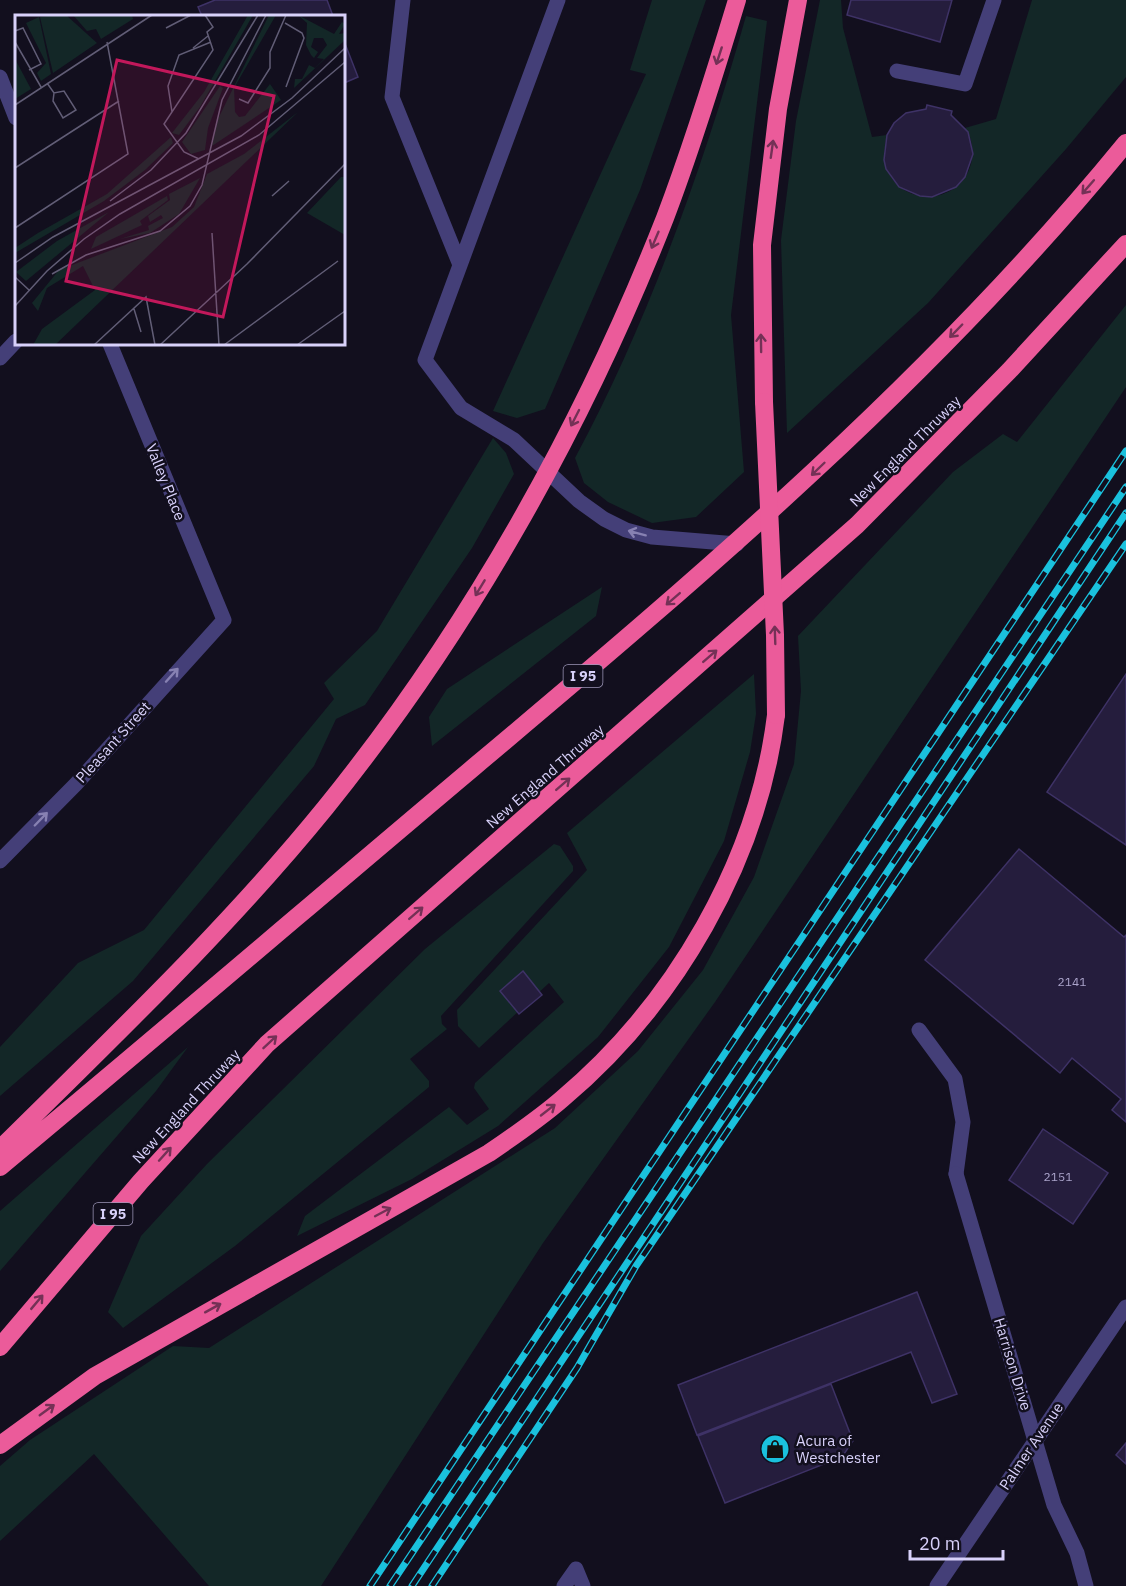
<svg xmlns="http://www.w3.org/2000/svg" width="1126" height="1586" font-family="'IBM Plex Sans',sans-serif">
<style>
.green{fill:#132727}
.building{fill:#251d3d;stroke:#3e3266;stroke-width:1.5}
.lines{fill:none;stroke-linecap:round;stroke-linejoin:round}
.service{stroke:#443f78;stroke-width:15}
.minor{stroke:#443f78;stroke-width:15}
.tertiary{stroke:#443f78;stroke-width:15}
.motorway{stroke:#eb5b9a;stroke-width:18}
.rail-casing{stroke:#1ac1dd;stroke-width:7}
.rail{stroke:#120f1e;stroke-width:4.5;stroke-dasharray:14;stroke-linecap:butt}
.motorway-bridge{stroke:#eb5b9a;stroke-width:18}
.oneway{stroke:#743156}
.oneway2{stroke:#8781b2}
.labels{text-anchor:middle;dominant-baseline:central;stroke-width:5;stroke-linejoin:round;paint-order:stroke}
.number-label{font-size:12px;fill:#aba4cb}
.shield{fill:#120f1e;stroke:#9d97b8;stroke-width:1.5}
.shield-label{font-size:14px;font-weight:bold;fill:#d8d1fa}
.street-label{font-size:15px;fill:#d8d1fa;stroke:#120f1e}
.poi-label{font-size:15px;fill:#d8d1fa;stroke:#120f1e;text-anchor:start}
.inset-road{fill:none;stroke:#615d76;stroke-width:1.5}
.view{fill:#c2185b;fill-opacity:0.15;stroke:#c2185b;stroke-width:3}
.inset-edge{fill:none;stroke:#d8d1fa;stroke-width:3}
</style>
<rect width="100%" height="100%" fill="#120f1e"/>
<path class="green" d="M652 0H706L640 190 545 409 517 418 493 411 646 74 630 70Z
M820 0H841L843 28 872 137 887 135C869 208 963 216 972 159 973 149 972 137 965 128L996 119 1032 0H1126V77L1066 149 928 303 787 433 781 240 796 121Z
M746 16 767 21 731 315 744 472 696 517 652 523 608 502 584 483 575 458C647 325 705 162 746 16Z
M1126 305V387L715 1002 543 1243 321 1586H209L94 1454 0 1541V1466L30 1440 173 1346 209 1348 555 1128 638 1051 703 970 754 877 794 764 801 691 798 636 953 472 1003 434 1017 442Z
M493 438 506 453 514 474 472 548 365 705 336 719 314 766 133 981 0 1096V1047L78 963 144 930 334 699 324 683 377 631Z
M602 587 596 616 432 746 429 717 447 689Z
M754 674 756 714 750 752 724 841 669 947 598 1037 498 1126 412 1179 297 1236 305 1216 449 1107 467 1125 489 1109 474 1088 475 1083 564 1002 549 983 479 1048 458 1026 457 1010 587 870 567 833Z
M554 844 560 846 573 866V871L441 1016 442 1024 447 1029 410 1059 429 1081V1087L235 1246 123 1328 108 1312 141 1236 207 1164 425 949Z
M188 1047 156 1091 0 1271V1211Z"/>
<path class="building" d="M215 0H327L333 16H202L198 7Z
M851 0H952L940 42 847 15Z
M344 41 358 77 344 83Z
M927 105 952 111 951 115 968 132 973 154 965 177 956 187 932 197 920 196 899 187 886 169 884 160 887 135 894 123 906 113 926 109Z
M1126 674V845L1047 792Z
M1019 849 1124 937 1126 935V1122L1112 1110 1121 1099 1072 1058 1060 1073 925 960Z
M523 971 542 995 519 1014 500 991Z
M1043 1129 1108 1173 1073 1224 1009 1180Z
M917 1292 957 1394 932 1403 911 1352 697 1435 678 1385Z
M831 1384 853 1441 842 1457 725 1503 698 1436Z
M1126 1443V1464L1116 1455Z"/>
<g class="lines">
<path class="service" d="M403 0 392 97 460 265
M558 0 425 360 461 408 514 440 579 501 604 519 626 530 652 537 737 544
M897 71 965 84 994 0
M919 1030 955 1079 963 1122 956 1174
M564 1586 576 1569 583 1586"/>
<path class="minor" d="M0 77 16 118
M0 358 16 341
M0 861 76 784 224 620 110 344
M956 1174 1054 1505 1077 1553 1086 1586"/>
<path class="tertiary" d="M937 1586 1126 1307"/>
<path class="motorway" d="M764 402 762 245 778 109 798 0
M0 1149C112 1038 227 929 326 807 468 631 582 429 665 218 692 147 715 73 737 0
M0 1167C159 1035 316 900 474 767 705 573 935 377 1126 143
M0 1347 141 1181 267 1044 857 525 1009 371 1126 244
M0 1445 95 1376 489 1153C514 1136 539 1119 562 1099 675 1004 758 861 776 715"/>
<g class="rail-casing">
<path id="rail" d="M370 1586 1126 451
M390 1586 1126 487
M412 1586 1126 513
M432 1586 577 1368 636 1266 1126 544"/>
</g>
<use href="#rail" class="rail"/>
<path class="motorway-bridge" d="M764 402 775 635 776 715"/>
</g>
<defs><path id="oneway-shaft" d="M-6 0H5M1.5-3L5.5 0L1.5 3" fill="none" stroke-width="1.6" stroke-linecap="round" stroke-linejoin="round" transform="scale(1.5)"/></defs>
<g class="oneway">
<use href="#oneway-shaft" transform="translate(719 56) rotate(108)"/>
<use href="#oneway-shaft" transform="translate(772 149) rotate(-82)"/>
<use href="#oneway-shaft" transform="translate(1088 187) rotate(131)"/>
<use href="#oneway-shaft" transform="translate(655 240) rotate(113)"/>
<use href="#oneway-shaft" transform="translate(956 331) rotate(134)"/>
<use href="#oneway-shaft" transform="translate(761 343) rotate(-91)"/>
<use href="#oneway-shaft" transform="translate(575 418) rotate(117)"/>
<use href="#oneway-shaft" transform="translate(818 469) rotate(136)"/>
<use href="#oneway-shaft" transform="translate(480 588) rotate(121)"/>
<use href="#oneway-shaft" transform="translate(673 599) rotate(139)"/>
<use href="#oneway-shaft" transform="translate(775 635) rotate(-92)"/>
<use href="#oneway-shaft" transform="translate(710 656) rotate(-41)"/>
<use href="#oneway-shaft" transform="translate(563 784) rotate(-41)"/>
<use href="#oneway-shaft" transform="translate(416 913) rotate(-41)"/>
<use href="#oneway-shaft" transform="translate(270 1042) rotate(-43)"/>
<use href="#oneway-shaft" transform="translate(548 1110) rotate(-38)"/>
<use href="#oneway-shaft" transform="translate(165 1154) rotate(-48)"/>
<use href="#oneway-shaft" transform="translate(383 1212) rotate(-28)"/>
<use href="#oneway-shaft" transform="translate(37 1302) rotate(-50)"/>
<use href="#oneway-shaft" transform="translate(213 1308) rotate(-29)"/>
<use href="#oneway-shaft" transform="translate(47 1410) rotate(-36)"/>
</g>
<g class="oneway2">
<use href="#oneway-shaft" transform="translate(637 533) rotate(-165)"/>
<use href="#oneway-shaft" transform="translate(172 675) rotate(-48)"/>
<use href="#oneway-shaft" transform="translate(41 819) rotate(-46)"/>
</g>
<defs>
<g id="shop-disc" transform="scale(1.5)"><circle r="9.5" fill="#1ac1dd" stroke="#120f1e"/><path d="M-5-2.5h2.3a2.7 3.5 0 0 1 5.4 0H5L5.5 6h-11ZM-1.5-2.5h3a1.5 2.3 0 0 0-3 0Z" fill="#111"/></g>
</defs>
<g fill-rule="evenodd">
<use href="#shop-disc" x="775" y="1449"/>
</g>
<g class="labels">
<g class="number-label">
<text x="1072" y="981">2141</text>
<text x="1058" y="1176">2151</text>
</g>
<g class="shield">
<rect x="563.5" y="665" width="39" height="22" rx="4.5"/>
<rect x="93.5" y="1203" width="39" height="22" rx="4.5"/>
</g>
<g class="shield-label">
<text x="583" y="676">I 95</text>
<text x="113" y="1214">I 95</text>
</g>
<g class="street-label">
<text transform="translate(905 451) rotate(-45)">New England Thruway</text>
<text transform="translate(166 482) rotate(68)">Valley Place</text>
<text transform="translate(113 742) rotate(-48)">Pleasant Street</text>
<text transform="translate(545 776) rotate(-41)">New England Thruway</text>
<text transform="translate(186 1106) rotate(-47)">New England Thruway</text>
<text transform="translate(1013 1364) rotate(73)">Harrison Drive</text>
<text transform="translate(1031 1446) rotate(-56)">Palmer Avenue</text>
</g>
<g class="poi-label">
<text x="796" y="1440">Acura of<tspan x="796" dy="17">Westchester</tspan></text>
</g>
</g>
<g transform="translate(15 15)">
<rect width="330" height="330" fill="#120f1e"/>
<path d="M41 0H51L82 28 38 58 25 2ZM58 0H117L118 4 86 24 81 14 72 16ZM233 0H238L185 92 164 120 157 118 189 77ZM254 0H261L219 73 220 97 224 102 230 101 255 69 266 85 197 131 203 104ZM283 0 319 19 327 7 330 9 324 19 330 18V25L279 73 280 64H287L294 50 300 53 309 44 302 43 312 30 308 23H299L296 32 303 37 299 43 296 40 291 30 292 8ZM24 2 36 59 26 66 22 58 31 48 11 8ZM0 44 16 74 0 84ZM205 71 208 73 193 113 190 135 176 139 167 127ZM283 97 40 330H18L27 314 80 275 68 251 32 273 23 296 17 288 44 255 157 212 179 192 192 159 229 139ZM156 122 158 128 130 155 89 186 0 238V233L23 218 92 179ZM326 162H330V220L292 198ZM185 163 164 199 135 218 105 224 134 215 133 211 148 203 146 200 135 207 133 201 155 185 154 179ZM152 181 153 185 125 206 127 210 76 234 81 222ZM94 197 11 266 1 257 42 226Z" fill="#132727"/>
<path class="inset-road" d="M270 8 287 18 289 23 271 72M151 13 176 0M0 16 8 13 26 49 14 55M0 27 26 72M178 33 193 21M32 68 39 78 49 76 61 95 48 103 38 86 39 78M224 84 233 88 255 53V37L271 0M0 90 137 0M157 97 153 71 164 40 196 27M184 144 169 137 149 109 198 35 192 17 198 12 190 0M0 153 104 86M257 181 274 166M95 186 136 155 171 118 243 0M0 213 113 139 92 27M197 218 204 330M0 248 38 222 226 121 277 83 330 33M37 259 71 240 145 216 175 191 187 170 207 85 251 0M0 262 14 275M0 291 32 256 69 224 105 199 244 120 330 47M119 294 126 317M79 330 131 282 140 330M145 330 232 249 330 149M209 330 323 246M282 330 330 296"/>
<path class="view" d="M102 45 259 81 208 302 51 266Z"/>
<rect width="330" height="330" class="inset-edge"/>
</g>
<path d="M910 1550v9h93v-9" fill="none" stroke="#d8d1fa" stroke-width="3"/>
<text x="919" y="1550" font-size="18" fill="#d8d1fa" stroke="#120f1e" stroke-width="4.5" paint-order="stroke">20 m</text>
</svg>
